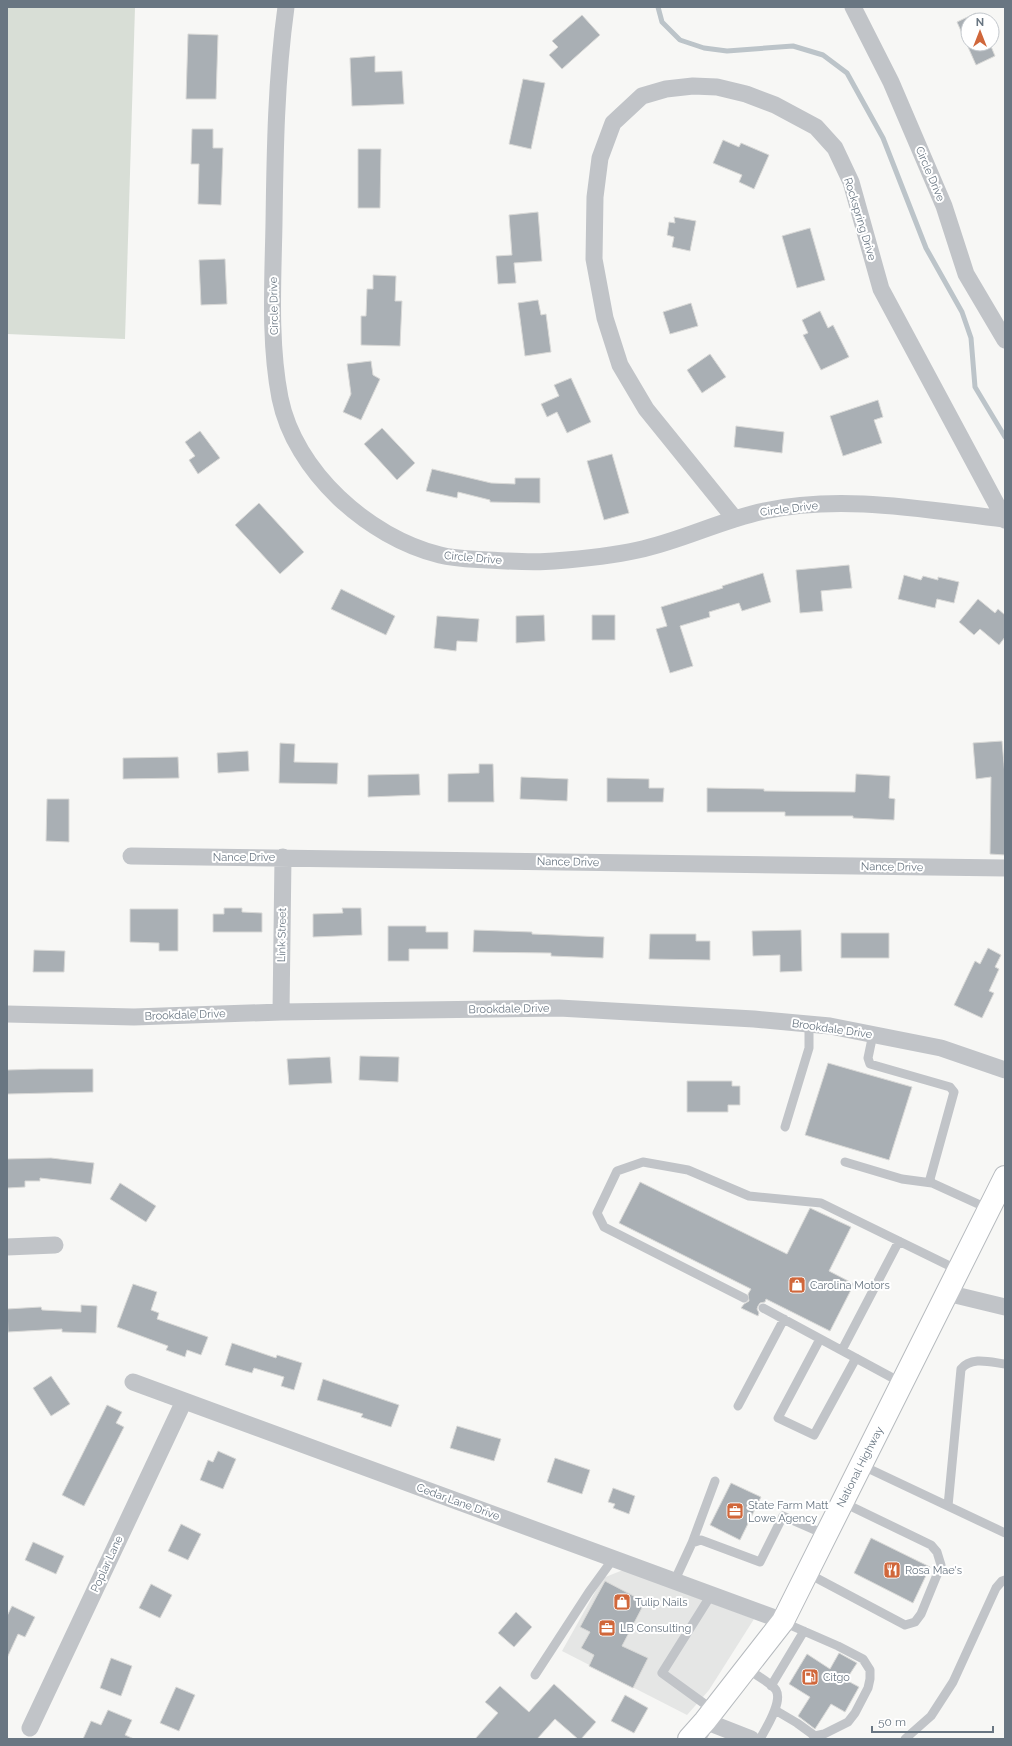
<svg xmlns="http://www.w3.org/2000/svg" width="1012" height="1746" font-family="Raleway,sans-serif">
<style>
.built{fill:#e5e6e5}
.green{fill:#d8ded6}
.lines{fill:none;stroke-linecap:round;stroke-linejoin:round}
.stream{stroke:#bcc4c9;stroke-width:5}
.building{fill:#a9afb4;stroke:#d9d9d7}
.secondary-casing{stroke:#b6babe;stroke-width:24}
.lane{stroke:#c1c4c8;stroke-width:9}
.street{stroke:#c1c4c8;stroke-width:17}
.secondary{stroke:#fff;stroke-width:22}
.labels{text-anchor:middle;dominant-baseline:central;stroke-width:4;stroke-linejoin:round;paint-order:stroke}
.street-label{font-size:11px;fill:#697682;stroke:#fff}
.poi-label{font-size:11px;fill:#697682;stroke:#fff;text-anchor:start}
</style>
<rect width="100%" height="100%" fill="#f7f7f5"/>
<path class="built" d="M623 1570 754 1619 709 1690 687 1715 562 1651 603 1578Z"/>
<path class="green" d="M7 7H135L125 339 7 334Z"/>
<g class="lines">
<path class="stream" d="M658 7 662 22 680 40 704 48 727 51 793 46 823 55 847 73 883 138 926 248 962 312 971 338 975 387 1005 437"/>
</g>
<path class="building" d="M976 13 979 20H968V44H990L995 56 976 65 957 22Z
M582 15 600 35 562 69 549 55 558 47 552 41Z
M188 34 218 35 216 99H186Z
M375 56V72L402 71 404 104 352 106 350 58Z
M523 79 545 83 531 149 509 144Z
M192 129H213V148H223L221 205 198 204 199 164H191Z
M723 140 739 147 741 143 769 155 754 189 739 182 742 175 713 163Z
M358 149H381L380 208H358Z
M538 212 542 261 514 263 516 283 498 284 496 256 512 255 509 215Z
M674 217 696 221 690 251 672 247 674 237 667 235 669 222 675 223Z
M810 228 825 280 797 288 782 236Z
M225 259 227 304 201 305 199 260Z
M373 275 396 276 395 301H402L400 346 361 345V316H366L367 289H373Z
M538 300 541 315 546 314 551 352 525 356 518 303Z
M691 303 698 326 670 334 663 312Z
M820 311 828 328 833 325 849 357 821 370 803 335 808 333 802 320Z
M710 354 726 377 702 393 687 370Z
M371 361 373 375 380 379 361 420 343 412 351 394 347 364Z
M571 378 591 422 567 433 557 412 547 417 541 404 559 396 554 385Z
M878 400 883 417 874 420 882 443 843 456 830 416Z
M736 426 784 432 782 453 734 447Z
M382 428 415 463 397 480 364 444Z
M200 431 220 458 198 474 189 460 195 456 185 442Z
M612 454 629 513 604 520 587 461Z
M432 469 491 483 515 484V478H540V503L490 502V500L458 492 457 498 426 491Z
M259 503 304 552 280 574 235 525Z
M849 565 852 588 821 591 823 611 800 613 796 570Z
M763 573 771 602 742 611 739 603 709 612 710 617 680 626 693 666 670 673 656 629 667 626 661 607 723 588 722 586Z
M904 575 921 580 923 576 938 580V577L959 582 954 603 937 599 935 608 898 599Z
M341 589 395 616 386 635 331 609Z
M978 599 995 613 998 609 1005 615V637L999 645 980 629 974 635 959 622Z
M544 615 545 641 516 643V616Z
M592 615H615V640H592Z
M437 616 479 619 477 642 457 641 456 651 434 648Z
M1002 741 1005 775V855L990 854 991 777 976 779 973 743Z
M280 743 295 744 294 762 338 763 337 784 279 783Z
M248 751 249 771 218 773 217 753Z
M178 757 179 778 123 779V758Z
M479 764H493L494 802H448V774L479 773Z
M419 774 420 795 368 797V775Z
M856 774 890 776 889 798 895 799 894 820 853 818V816H785V812H707V788L764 789V791L855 792Z
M521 777 568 779 567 801 520 799Z
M607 778 649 779V788H664L663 802H607Z
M47 799H69V842L46 841Z
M224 908H242V912L262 913V932H213V914H224Z
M342 908H361L362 935 313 937V914L343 913Z
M130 909H178V951H159V943L130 942Z
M388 926H426V932H448V949H409V961H388Z
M474 930 532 932V934L604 937 603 958 551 956V953L473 952Z
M801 930 802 971 780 972V955L753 956 752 931Z
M841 933H889V958H841Z
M650 934H696V941H710V960L649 959Z
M988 948 1001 955 995 967 999 969 989 991 994 993 982 1018 954 1005 975 961 980 964Z
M34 950 65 951 64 972H33Z
M360 1056 399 1057 398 1082 359 1080Z
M330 1057 332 1083 289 1085 287 1059Z
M828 1063 912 1087 889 1160 805 1135Z
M40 1069H93V1092L7 1094V1070Z
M687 1081H732V1086H740V1105H728V1112H687Z
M51 1158 94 1163 91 1184 40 1178V1181H25V1187L7 1188V1159Z
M640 1182 787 1254 810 1208 851 1227 829 1271 854 1284 830 1331 766 1299 765 1302 760 1303 758 1306 757 1309 759 1313 758 1316 741 1308 744 1304 749 1301 748 1294 751 1289 619 1223Z
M120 1183 156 1206 146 1222 110 1199Z
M133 1284 157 1292 151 1310 159 1313 157 1319 208 1337 201 1355 187 1350 185 1357 166 1350 168 1346 117 1327Z
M81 1305 97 1306 96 1333 62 1332V1329L8 1332 7 1309 41 1307 42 1310 81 1312Z
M232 1343 276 1358 277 1355 302 1363 294 1390 281 1386 284 1377 254 1368 252 1373 225 1365Z
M51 1376 70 1404 51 1416 33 1388Z
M323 1379 399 1405 391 1427 361 1417 363 1414 317 1400Z
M107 1405 122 1412 116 1423 124 1427 84 1506 62 1495Z
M457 1426 501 1439 494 1461 450 1448Z
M218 1451 236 1459 223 1489 200 1480 208 1460 213 1462Z
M555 1458 590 1470 582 1494 547 1482Z
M731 1483 761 1497 740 1540 710 1525Z
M613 1488 635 1496 629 1514 613 1508 615 1504 608 1502Z
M181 1524 201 1534 188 1560 168 1551Z
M871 1538 930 1567 913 1603 854 1573Z
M33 1542 64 1556 56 1574 25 1560Z
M605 1581 645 1602 622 1646 648 1658 633 1688 589 1666 594 1655 581 1648 590 1632 580 1627Z
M151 1584 172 1595 160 1618 139 1608Z
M12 1606 35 1617 25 1637 18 1634 7 1658V1616Z
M516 1612 532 1627 514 1647 498 1633Z
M839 1653 857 1663 846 1680 859 1687 845 1712 831 1704 815 1729 798 1716 810 1697 789 1684 807 1654 830 1669Z
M111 1658 132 1666 121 1696 100 1688Z
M554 1684 596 1722 581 1739H578L555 1719 537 1739H475L498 1713 485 1702 500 1686 529 1712Z
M176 1687 195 1695 179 1731 160 1723Z
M625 1695 648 1708 634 1733 611 1721Z
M108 1710 132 1720 125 1735 134 1739H83L91 1721 101 1725Z"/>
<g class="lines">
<g class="secondary-casing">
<path id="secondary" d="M689 1739 705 1721 783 1621 1005 1177"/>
</g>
<path class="lane" d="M873 1034 868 1058 870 1064 950 1087 954 1092 930 1179 932 1183 989 1209
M785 1127 809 1048V1024
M845 1162 902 1179 932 1183
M744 1298 604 1227 597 1213 617 1171 643 1162 688 1170 749 1196 821 1203 958 1270
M763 1308 902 1383
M820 1339 778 1418 814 1435 856 1358
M842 1350 899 1241
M738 1406 784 1319
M861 1465 1005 1533
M948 1506 961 1369C971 1356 990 1362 1005 1364
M692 1543 715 1481
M807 1573 905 1625 915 1622 921 1614 941 1565 937 1552 931 1545 842 1502
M674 1582 692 1543 701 1540 760 1562 783 1516 826 1535
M711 1595 662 1673 713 1710
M783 1622 838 1646 863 1659 870 1670V1679L868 1688 855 1713 848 1722 824 1734 815 1736 813 1739
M746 1668C753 1673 771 1683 776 1690 783 1702 766 1728 760 1739
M535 1675 589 1592 613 1559
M771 1686 804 1631
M775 1710 797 1723 815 1736
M905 1739 931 1716 953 1682 996 1588 1002 1581 1005 1580"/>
<path class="street" d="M286 7C276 79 275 151 274 223 273 280 269 342 280 398 295 472 368 537 440 555 455 559 472 559 488 560 510 561 532 563 554 561 581 559 611 556 638 550 681 541 721 520 764 511 843 494 925 510 1004 519
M853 7 891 82 944 206 966 274 1005 340
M735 519 646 409 620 365 605 318 594 259 595 197 600 158 613 123 642 96 666 89 693 86 717 87 746 94 775 105 816 127 835 148 851 182 881 289 1005 520
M131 856 1005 868
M281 1012 283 857
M7 1014 134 1017 281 1012 559 1008 754 1019 830 1026 941 1048 1005 1070
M7 1247 55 1245
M947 1293 1005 1307
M133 1382 783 1621
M30 1728 184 1401
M701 1732 705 1721 751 1739"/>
<use href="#secondary" class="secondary"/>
</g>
<defs>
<g id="shop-square" transform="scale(0.9)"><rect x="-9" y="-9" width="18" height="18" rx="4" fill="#d0673b" stroke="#fff"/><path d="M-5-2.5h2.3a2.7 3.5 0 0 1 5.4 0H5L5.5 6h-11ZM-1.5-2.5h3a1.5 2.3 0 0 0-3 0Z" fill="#fff"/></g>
<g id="office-square" transform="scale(0.9)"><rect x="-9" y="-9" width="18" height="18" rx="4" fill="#d0673b" stroke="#fff"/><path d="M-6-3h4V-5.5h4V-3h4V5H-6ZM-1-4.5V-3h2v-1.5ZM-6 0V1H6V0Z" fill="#fff"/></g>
<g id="restaurant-square" transform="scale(0.9)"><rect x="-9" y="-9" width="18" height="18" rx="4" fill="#d0673b" stroke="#fff"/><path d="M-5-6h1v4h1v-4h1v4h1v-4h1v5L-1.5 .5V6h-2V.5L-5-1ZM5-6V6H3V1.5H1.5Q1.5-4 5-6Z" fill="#fff"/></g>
<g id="fuel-square" transform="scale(0.9)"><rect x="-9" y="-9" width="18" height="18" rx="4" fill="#d0673b" stroke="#fff"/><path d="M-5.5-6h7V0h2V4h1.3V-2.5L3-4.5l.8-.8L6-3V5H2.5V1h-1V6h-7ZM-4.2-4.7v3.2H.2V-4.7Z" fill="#fff"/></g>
</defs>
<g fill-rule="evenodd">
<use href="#shop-square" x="797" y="1285"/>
<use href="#office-square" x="735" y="1511"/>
<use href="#restaurant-square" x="892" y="1570"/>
<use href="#shop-square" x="622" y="1602"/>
<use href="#office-square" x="607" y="1628"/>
<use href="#fuel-square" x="810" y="1677"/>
</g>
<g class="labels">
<g class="street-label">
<text transform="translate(930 174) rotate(67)">Circle Drive</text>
<text transform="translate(860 219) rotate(73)">Rockspring Drive</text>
<text transform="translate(274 306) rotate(-91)">Circle Drive</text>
<text transform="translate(789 509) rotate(-7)">Circle Drive</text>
<text transform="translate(473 558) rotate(5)">Circle Drive</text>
<text x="244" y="857">Nance Drive</text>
<text transform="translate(568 862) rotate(1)">Nance Drive</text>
<text transform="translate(892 867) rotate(1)">Nance Drive</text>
<text transform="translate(282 935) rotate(-89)">Link Street</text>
<text transform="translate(509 1009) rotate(-1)">Brookdale Drive</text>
<text transform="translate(185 1015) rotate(-2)">Brookdale Drive</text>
<text transform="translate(832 1029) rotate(8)">Brookdale Drive</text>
<text transform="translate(860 1467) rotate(-63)">National Highway</text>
<text transform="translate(458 1502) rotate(20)">Cedar Lane Drive</text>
<text transform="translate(107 1564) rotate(-65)">Poplar Lane</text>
</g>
<g class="poi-label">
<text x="810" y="1285">Carolina Motors</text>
<text x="748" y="1505">State Farm Matt<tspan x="748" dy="13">Lowe Agency</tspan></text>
<text x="905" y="1570">Rosa Mae's</text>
<text x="635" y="1602">Tulip Nails</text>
<text x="620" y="1628">LB Consulting</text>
<text x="823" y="1677">Citgo</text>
</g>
</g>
<rect width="1012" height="1746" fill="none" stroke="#697682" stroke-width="16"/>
<g transform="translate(980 32)"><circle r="19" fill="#ffffff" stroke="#c3c8cd"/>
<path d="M0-3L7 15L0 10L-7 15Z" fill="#d0673b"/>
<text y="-6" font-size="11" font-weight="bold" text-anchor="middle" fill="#697682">N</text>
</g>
<path d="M872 1726v6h121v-6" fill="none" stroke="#697682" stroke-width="2"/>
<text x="878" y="1726" font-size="12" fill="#697682" stroke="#ffffff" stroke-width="3" paint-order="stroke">50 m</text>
</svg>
